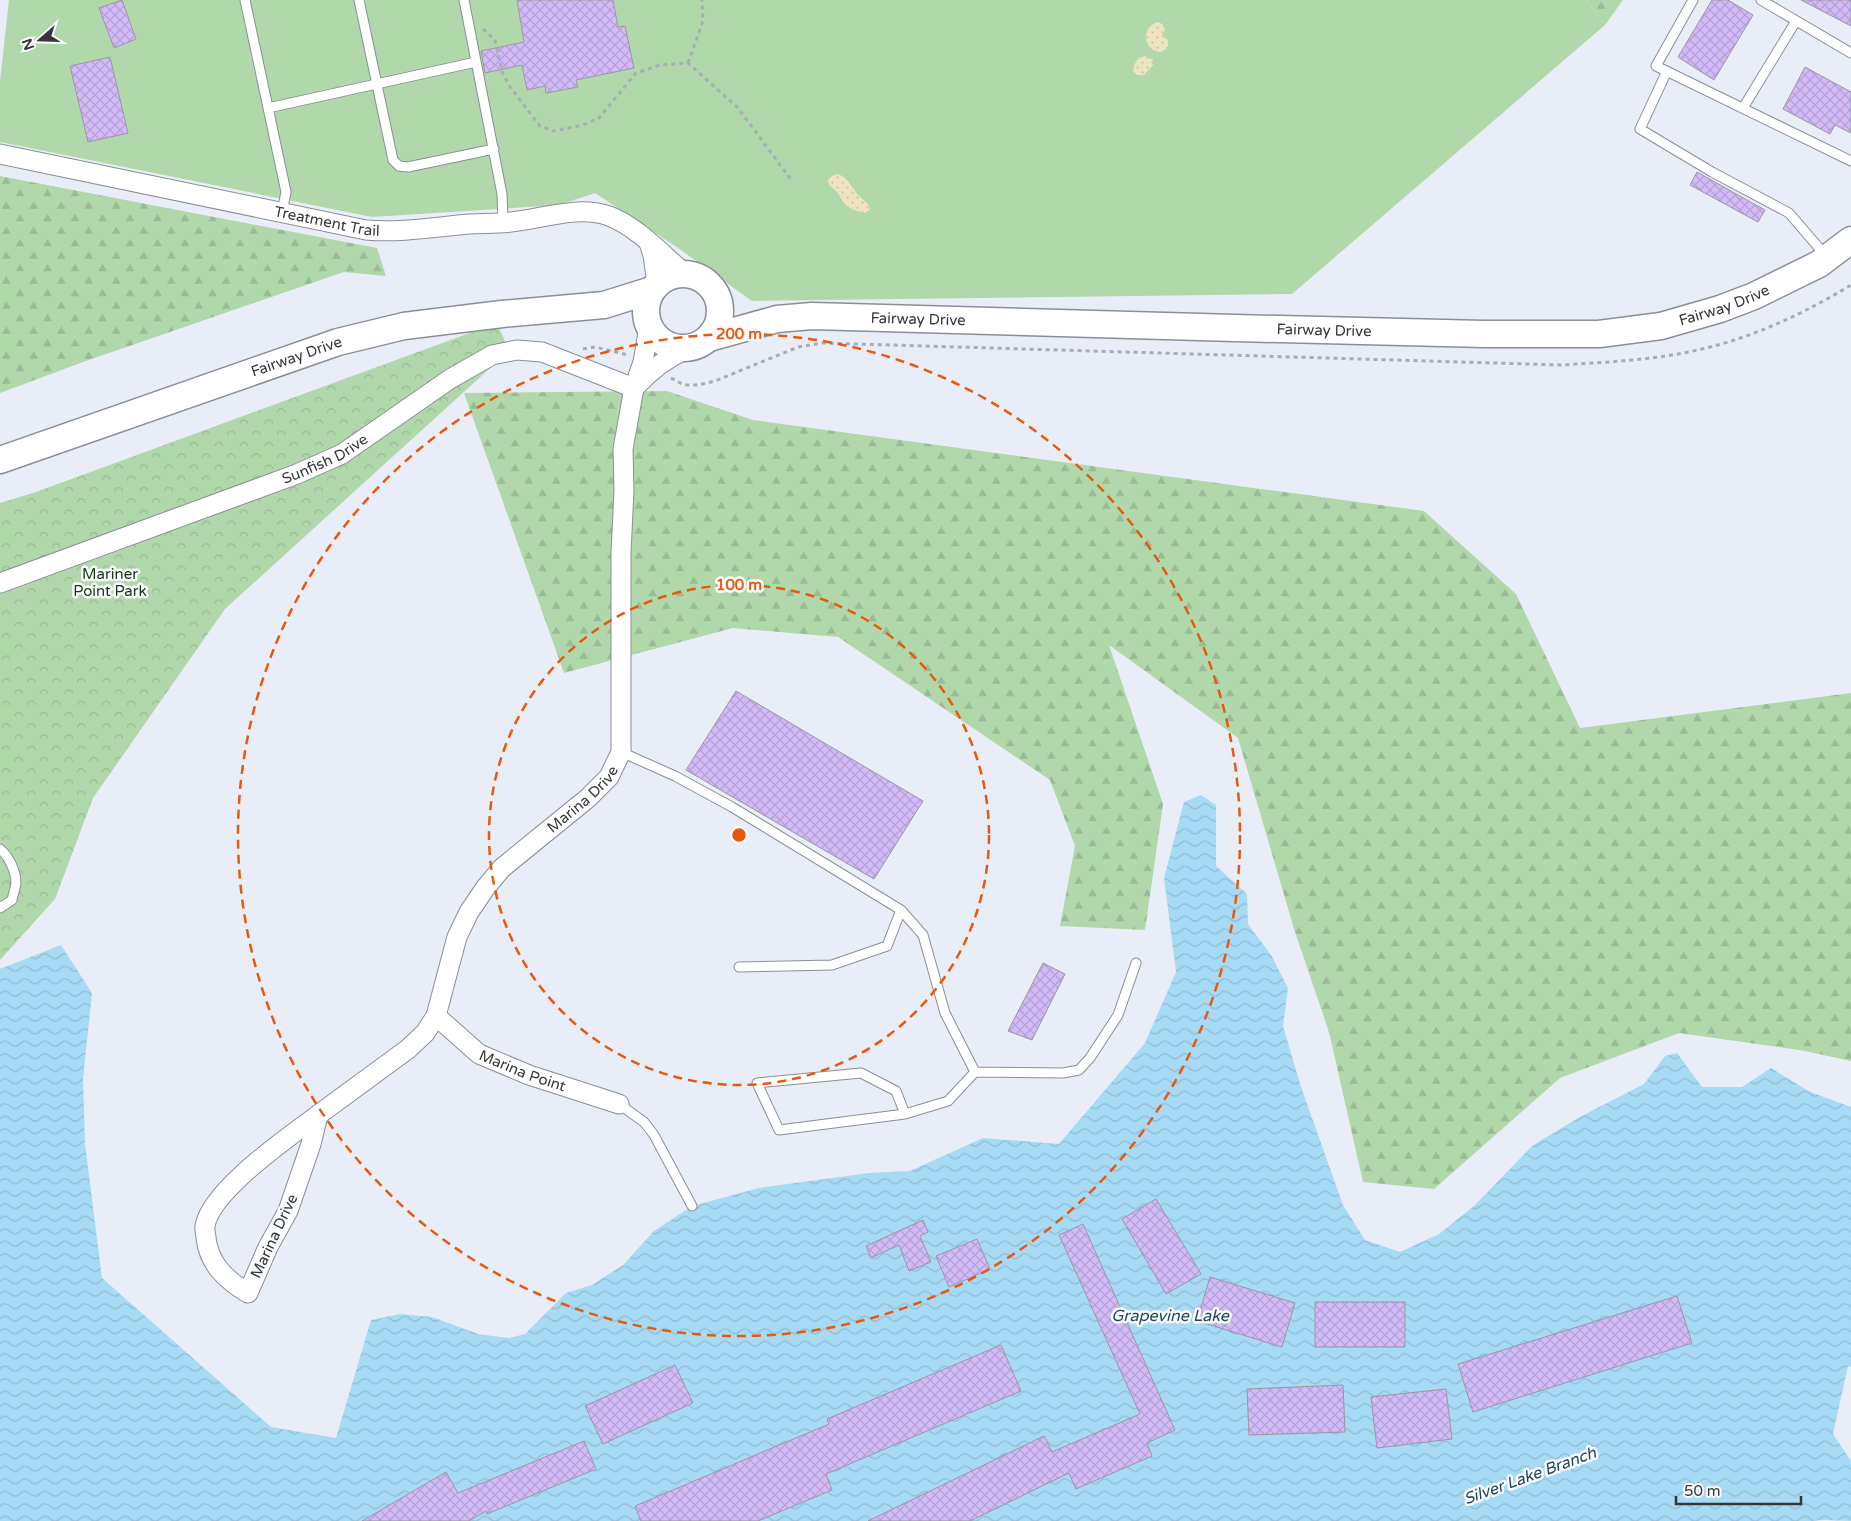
<svg xmlns="http://www.w3.org/2000/svg" width="1851" height="1521" font-family="'Varela Round',sans-serif">
<style>
.grass{fill:#b1d8ab}
.forest{fill:url(#forest-firs)}
.sand{fill:url(#sand-dots)}
.park{fill:url(#park-crowns)}
.water{fill:url(#water-waves)}
.building{fill:url(#building-cross-hatch);stroke:#9b97a1}
.lines{fill:none;stroke-linecap:round;stroke-linejoin:round}
.lane-casing{stroke:#8a8e97;stroke-width:11}
.street-casing{stroke:#8a8e97;stroke-width:21}
.secondary-casing{stroke:#8a8e97;stroke-width:29}
.path{stroke:#a8acb3;stroke-width:3;stroke-dasharray:4 4;stroke-linecap:butt}
.lane{stroke:#fff;stroke-width:9}
.street{stroke:#fff;stroke-width:19}
.secondary{stroke:#fff;stroke-width:26}
.ring{fill:none;stroke:#e8590c;stroke-width:2.5;stroke-dasharray:9 6}
.labels{text-anchor:middle;dominant-baseline:central;stroke-width:5;stroke-linejoin:round;paint-order:stroke}
.street-label{font-size:15px;fill:#34363a;stroke:#f9fbff}
.park-label{font-size:15px;fill:#12380c;stroke:#f9fbff}
.water-label{font-size:16px;font-style:italic;fill:#1d4659;stroke:#f9fbff}
.centre{fill:#e8590c;stroke:#f9fbff;stroke-width:2.5}
.ring-label{font-size:15px;text-anchor:middle;font-weight:bold;fill:#e8590c;stroke:#f9fbff;stroke-width:5;stroke-linejoin:round;paint-order:stroke}
</style>
<defs>
<pattern id="forest-firs" width="22" height="20" patternUnits="userSpaceOnUse" patternTransform="scale(1.25)"><rect width="22" height="20" fill="#b1d8ab"/><path d="M5 1l3.5 6h-7zM16 11l3.5 6h-7z" fill="#99ba94"/></pattern>
<pattern id="sand-dots" width="8" height="8" patternUnits="userSpaceOnUse" patternTransform="scale(1.25)"><rect width="8" height="8" fill="#eee4bf"/><path d="M2 2h.1M6 6h.1" fill="none" stroke="#cdc4a5" stroke-width="1.8" stroke-linecap="round"/></pattern>
<pattern id="park-crowns" width="20" height="18" patternUnits="userSpaceOnUse" patternTransform="scale(1.25)"><rect width="20" height="18" fill="#b1d8ab"/><path d="M2 6a3 3 0 1 1 6 0M12 15a3 3 0 1 1 6 0" fill="none" stroke="#99ba94"/></pattern>
<pattern id="water-waves" width="16" height="10" patternUnits="userSpaceOnUse" patternTransform="scale(1.25)"><rect width="16" height="10" fill="#a6daf5"/><path d="M0 5q4-4 8 0t8 0" fill="none" stroke="#90bcd3"/></pattern>
<pattern id="building-cross-hatch" width="8" height="8" patternUnits="userSpaceOnUse" patternTransform="scale(1.25)"><rect width="8" height="8" fill="#d1baf7"/><path d="M0 0l8 8M0 8l8-8" fill="none" stroke="#b4a0d4"/></pattern>
</defs>
<rect width="100%" height="100%" fill="#e9edf7"/>
<path class="grass" d="M9 0H1586L1605 25 1292 294 752 301 678 248 595 193 559 205 372 217 0 142V81Z"/>
<path class="forest" d="M1586 0H1623L1605 25Z
M0 176 377 248 386 276 344 272 83 362 0 393Z
M667 391 753 420 1424 511 1516 594 1580 728 1851 693V1061L1800 1050 1679 1033 1560 1078 1434 1189 1363 1182 1329 1032 1295 932 1238 738 1109 645 1163 804 1145 930 1060 926 1075 846 1050 780 838 637 733 628 564 673 464 393Z"/>
<path class="sand" d="M1158 22 1162 24 1165 29 1162 36 1168 40V47L1162 52C1143 52 1140 27 1158 22Z
M1145 56 1153 60V65L1144 75H1137L1133 71C1134 63 1137 58 1145 56Z
M838 174C847 178 850 184 855 191 860 199 869 201 870 210L865 213C836 207 847 197 829 185L828 180 832 176Z"/>
<path class="park" d="M497 323 509 351 225 609 93 798 55 899 0 960V503L36 492Z"/>
<path class="water" d="M1201 795 1216 805V866L1247 894 1248 924 1271 955 1288 988 1283 1026 1301 1087 1343 1205 1365 1240 1400 1252 1439 1234 1474 1206 1532 1146 1578 1118 1644 1084 1665 1056 1677 1053 1702 1087H1742L1771 1068 1808 1091 1851 1107V1367L1848 1366 1833 1434 1851 1461V1521C1838 1521 1825 1519 1812 1521H0V969L61 945 92 993 83 1079 85 1144 102 1278 271 1427 336 1438 371 1320 400 1314 432 1317 478 1334 509 1338 525 1334 566 1293 592 1285 623 1265 654 1231 692 1206 759 1188 869 1173 910 1171 983 1138 1059 1144 1145 1043 1176 972 1164 878 1184 802Z"/>
<path class="building" d="M122 0 136 39 114 48 99 8Z
M517 0H613L618 27 625 26 634 68 576 80 578 87 546 93 545 86 527 90 522 65 485 73 481 51 524 42Z
M1712 0H1728L1753 15 1714 80 1678 57Z
M1801 0H1851V26Z
M110 57 128 133 88 142 70 66Z
M1805 67 1851 92V133L1835 125 1830 134 1783 109Z
M1697 172 1765 210 1758 222 1690 185Z
M736 691 923 801 874 879 686 770Z
M1043 963 1065 974 1032 1040 1008 1031Z
M1156 1199 1201 1274 1166 1294 1122 1219Z
M923 1220 928 1232 920 1236 931 1262 909 1271 899 1245 871 1258 866 1246Z
M1083 1224 1175 1430 1147 1443 1152 1456 1076 1489 1069 1473 970 1521H868L1044 1436 1052 1452 1140 1414 1059 1235Z
M977 1239 990 1269 949 1287 936 1256Z
M1210 1277 1295 1303 1282 1347 1197 1321Z
M1677 1296 1692 1343 1473 1412 1458 1364Z
M1315 1302H1405V1347H1315Z
M1001 1345 1021 1391 826 1474 832 1490 758 1521H641L635 1506 829 1424 827 1419Z
M675 1365 693 1403 603 1444 585 1406Z
M1343 1385 1345 1432 1249 1435 1247 1389Z
M1446 1389 1452 1439 1377 1448 1371 1397Z
M584 1441 596 1469 487 1514 486 1511 469 1521H362L446 1472 458 1493Z"/>
<g class="lines">
<g class="lane-casing">
<path id="lane" d="M245 0 286 192 282 212
M359 0 393 160 399 166 408 167 494 149
M464 0 502 194 503 223
M1693 0 1656 66 1851 161
M1761 0 1851 53
M1667 71 1640 129 1712 172 1789 213 1826 256
M268 108 476 62
M1743 108 1796 21
M621 752 675 776 732 807 901 910 923 935 945 1013 975 1072 1063 1073 1079 1070 1090 1058 1118 1015 1136 963
M0 849C9 856 16 872 16 883 15 889 13 895 12 900L0 908
M739 967 832 965 887 946 901 910
M619 1104 644 1122 654 1135 692 1206
M905 1114 896 1091 861 1073 757 1083 779 1130 905 1114 948 1101 975 1072"/>
</g>
<g class="street-casing">
<g id="street">
<path id="s1" d="M0 154 366 230C401 233 435 227 469 224 483 223 497 224 511 222 542 219 578 205 609 216 636 226 663 255 685 274"/>
<path d="M649 243 653 255 657 284"/>
<path d="M637 385C652 369 666 358 687 349"/>
<path id="s2" d="M0 583 297 474 342 454 450 379 492 355 517 350 542 352 634 388"/>
<path id="s3" d="M436 1016 479 1054 529 1075 619 1104"/>
<path id="s4" d="M318 1115 408 1049 425 1033 436 1016 457 937 469 912 486 887 502 868 588 798 609 777 621 752V553L624 490 623 449 634 388 643 362 649 327"/>
<path d="M318 1115 311 1144 288 1211 268 1247 248 1293C226 1280 209 1264 206 1238 206 1234 204 1229 205 1226 211 1190 289 1137 318 1115Z"/>
</g>
</g>
<g class="secondary-casing">
<g id="secondary">
<circle cx="683" cy="311" r="37"/>
<path id="s5" d="M709 338 777 319 812 316 1235 328 1484 334H1599L1661 326 1720 309 1754 296 1819 264 1851 240"/>
<path id="s6" d="M0 460 338 342 404 326 502 314 604 305 652 290"/>
</g>
</g>
<path class="path" d="M483 29 495 40 502 72 510 87 540 126 554 131 583 125 599 118 636 73 660 65 688 63 738 108 792 181
M688 63 703 21 702 0
M583 349 595 347 628 355
M671 378 684 385H698L715 381 798 347 823 343 1562 365C1609 362 1656 360 1702 349 1754 337 1805 313 1851 285"/>
<use href="#lane" class="lane"/>
<use href="#street" class="street"/>
<use href="#secondary" class="secondary"/>
</g>
<g class="ring">
<circle cx="739" cy="835" r="250"/>
<circle cx="739" cy="835" r="501"/>
</g>
<g class="labels">
<g class="street-label">
<text stroke="none"><textPath href="#s1" startOffset="334">Treatment Trail</textPath></text>
<text stroke="none"><textPath href="#s5" startOffset="1022">Fairway Drive</textPath></text>
<text stroke="none"><textPath href="#s5" startOffset="212">Fairway Drive</textPath></text>
<text stroke="none"><textPath href="#s5" startOffset="618">Fairway Drive</textPath></text>
<text stroke="none"><textPath href="#s6" startOffset="314">Fairway Drive</textPath></text>
<text stroke="none"><textPath href="#s2" startOffset="348">Sunfish Drive</textPath></text>
<text stroke="none"><textPath href="#s4" startOffset="426">Marina Drive</textPath></text>
<text stroke="none"><textPath href="#s3" startOffset="104">Marina Point</textPath></text>
<text transform="translate(274 1236) rotate(-65)">Marina Drive</text>
</g>
<g class="park-label">
<text x="110" y="574">Mariner<tspan x="110" dy="17">Point Park</tspan></text>
</g>
<g class="water-label">
<text x="1170" y="1316">Grapevine Lake</text>
<text transform="translate(1530 1476) rotate(-20)">Silver Lake Branch</text>
</g>
</g>
<circle cx="739" cy="835" r="8" class="centre"/>
<g class="ring-label">
<text x="739" y="339">200 m</text>
<text x="739" y="590">100 m</text>
</g>
<g transform="translate(40 40) rotate(250)" stroke="#f9fbff" stroke-width="4" paint-order="stroke">
<path d="M0-4L9 19L0 12L-9 19Z" fill="#34363a"/>
<text y="-8" font-size="14" font-weight="bold" text-anchor="middle" fill="#34363a">N</text>
</g>
<path d="M1676 1496v8h125v-8" fill="none" stroke="#34363a" stroke-width="2.5"/>
<text x="1684" y="1496" font-size="15" fill="#34363a" stroke="#f9fbff" stroke-width="4" paint-order="stroke">50 m</text>
</svg>
